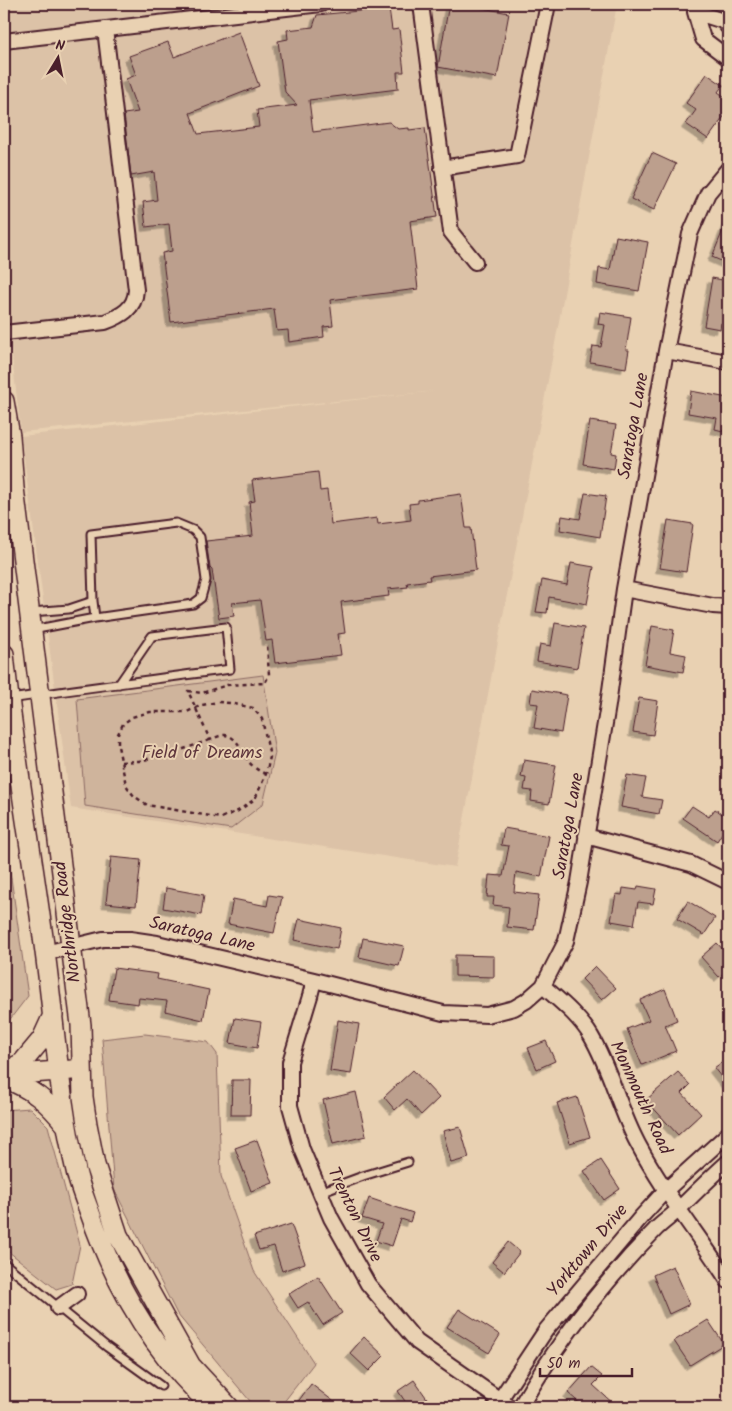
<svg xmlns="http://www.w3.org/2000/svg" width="732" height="1411" font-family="Kalam,sans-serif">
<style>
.built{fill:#dcc2a7}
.green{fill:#cfb49c;stroke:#8c6a64}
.building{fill:#bc9f8d;stroke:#4a1f2b;filter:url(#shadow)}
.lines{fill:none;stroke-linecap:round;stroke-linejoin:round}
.lane-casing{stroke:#4a1f2b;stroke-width:11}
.street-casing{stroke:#4a1f2b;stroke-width:18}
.secondary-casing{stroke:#4a1f2b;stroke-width:22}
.path{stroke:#4a1f2b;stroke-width:2.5;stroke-dasharray:4 4;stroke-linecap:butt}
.lane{stroke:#e9d1b2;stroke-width:7}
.street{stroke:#e9d1b2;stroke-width:14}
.secondary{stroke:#e9d1b2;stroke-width:19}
.labels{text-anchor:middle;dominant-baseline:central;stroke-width:4;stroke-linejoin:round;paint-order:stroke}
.street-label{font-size:18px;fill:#4a1f2b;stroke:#e9d1b2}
.park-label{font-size:18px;fill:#5e353c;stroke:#e9d1b2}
</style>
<defs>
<filter id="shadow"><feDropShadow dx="-4.5" dy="4.5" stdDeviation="0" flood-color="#0004"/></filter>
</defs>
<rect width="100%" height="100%" fill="#e9d1b2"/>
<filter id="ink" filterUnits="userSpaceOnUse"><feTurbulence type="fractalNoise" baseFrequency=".02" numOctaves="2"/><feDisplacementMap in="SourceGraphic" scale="10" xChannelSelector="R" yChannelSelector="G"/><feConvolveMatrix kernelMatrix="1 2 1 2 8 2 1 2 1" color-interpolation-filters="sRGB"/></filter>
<g filter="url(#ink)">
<path class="built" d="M4 4H617L553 354 455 867 71 808 21 436 437 391 21 432 4 290Z"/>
<path class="green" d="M263 675 275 753 263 804 231 829 85 806 77 699Z
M4 829 28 996 4 1027Z
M145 1034 208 1042 217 1054 221 1176 254 1271 314 1363 280 1407H255L177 1314 114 1189 102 1039Z
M30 1108 48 1126 80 1245 72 1284 56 1289 4 1248V1110Z"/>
<path class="building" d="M449 4H461L509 13 497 78 438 67Z
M389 8 392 30 399 29 404 72H397L398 89 309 100 313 132 389 122 398 129 409 128V130L425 128 437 217 410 221 418 289 330 300 333 326 323 327 324 337 289 342 288 330 277 331 274 309 171 322 162 253 172 251 169 224 146 227 143 202 157 200 154 172 131 176 124 114 138 112 126 79 136 75 129 56 168 42 174 57 239 32 259 86 190 113 198 134 259 127 257 110 297 105 285 92 278 41 288 39 287 30 313 27 317 15Z
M707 74 723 85 718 92 728 99V111L708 139 686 124 696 110 686 103Z
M652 153 676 164 654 210 631 199Z
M728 218V264L712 257Z
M616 236 648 242 639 291 597 284 599 268 610 270Z
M712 278 728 281V325L721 323 720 329 704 326Z
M600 312 631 317 626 350H629L626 368 590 362 593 346 601 347 605 325 598 324Z
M691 391 728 398 727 432 715 429 717 418 688 413Z
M590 421 616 425 611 453 616 454 614 469 583 464Z
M318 472 320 491 327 490 331 524 377 518 378 524 411 520 409 504 418 503V500L461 494 466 528H471L476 570 429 576 430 580 407 583 408 587 388 589 389 596 341 602 345 633 338 634 341 655 275 663 272 640 266 641 260 600 232 603 234 616 219 618 212 570 210 568 206 541 253 536 249 502 255 501 252 480Z
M585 493 606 496 600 537 560 530 562 516 580 519Z
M668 520 693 524 686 572 660 568Z
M571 563 594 567 587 604 549 597 547 613 536 612 542 580 567 585Z
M555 623 584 628 577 668 537 661 540 644 551 646Z
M652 626 674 630 670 652 686 655 683 672 645 665Z
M532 689 567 695 561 733 534 728 538 704 530 703Z
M639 698 658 701 653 735 633 732Z
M524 760 556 765 549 804 531 801 532 791 524 790 526 778 521 777Z
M627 775 646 778 642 797 662 800 659 814 621 807Z
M692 806 709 817 715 809 728 818V824L717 841 683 818Z
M504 828 549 836 541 877 516 872 514 892 539 895 534 930 507 927 509 907 493 905 494 897H487L489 875 503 876 509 846 501 845Z
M111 857 141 860 136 906 106 903Z
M638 886 656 889 653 904 638 902 634 925 611 921 616 894 622 895 623 888 637 890Z
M166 888 204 895 201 915 163 908Z
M269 895 282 897 274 933 228 924 233 899 267 906Z
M688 901 715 918 704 935 677 919Z
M299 919 341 928 337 949 294 940Z
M363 938 404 946 399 966 359 957Z
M717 943 728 955V969L719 977 701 957Z
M455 955 494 956V977L455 976Z
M595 966 616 988 602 1000 582 979Z
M114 968 158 974 157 979 209 990 203 1020 165 1011 167 1001 139 998 138 1004 109 1000Z
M665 989 677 1020 665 1025 676 1051 642 1065 627 1029 649 1020 640 1000Z
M235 1018 261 1022 257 1048 230 1043Z
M338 1020 359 1024 351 1074 330 1071Z
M546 1041 555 1061 537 1069 528 1048Z
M728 1058V1086L714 1068Z
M413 1070 439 1098 421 1115 407 1099 395 1110 384 1097Z
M678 1072 690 1085 682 1093 701 1114 678 1135 646 1100Z
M232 1080H251L250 1115H231Z
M356 1092 366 1136 333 1144 323 1100Z
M577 1097 590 1137 570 1143 557 1103Z
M460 1127 469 1158 451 1163 443 1131Z
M257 1140 273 1183 251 1191 235 1148Z
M601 1160 620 1189 604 1200 584 1171Z
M369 1198 413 1213 410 1222 401 1219 392 1246 376 1241 382 1224 362 1218Z
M291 1224 305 1263 282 1271 274 1246 259 1250 254 1236Z
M508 1242 520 1252 504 1272 492 1262Z
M673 1266 690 1304 669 1314 653 1275Z
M318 1276 342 1313 323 1325 308 1302 298 1308 289 1294Z
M459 1309 500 1335 489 1353 447 1327Z
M708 1320 724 1344 690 1365 674 1341Z
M364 1337 384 1356 369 1371 350 1353Z
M591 1367 602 1376 593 1385 617 1407H584L568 1393Z
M414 1380 433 1407H409L398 1391Z
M311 1384 333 1401 328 1407H294Z"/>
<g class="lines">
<g class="lane-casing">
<path id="lane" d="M93 601 95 618
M31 612 69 609 93 601 91 534 176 523 193 530 200 537 206 580 201 598 193 604 95 618 32 630
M10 699C83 688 157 679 230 669L226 627 152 636 119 684
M320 1192 363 1176 408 1162
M4 1263 107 1347 161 1386"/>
</g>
<g class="street-casing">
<path id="street" d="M421 4 451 232 475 262
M728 27 723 21 695 12 703 39 728 58
M4 41 321 4
M442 168 517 156 548 4
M4 333 105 322C121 316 135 309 136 290L105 29
M666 351 728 362
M624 589 713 606 728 607
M586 836 691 864 728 882
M45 953 103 939H130L157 943 314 980 443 1013 487 1015 514 1008 526 1001 543 986 566 941 579 882 608 705 624 589 666 351 690 234 708 193 728 169
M314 980 310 996 290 1062V1106L302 1149 331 1218 368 1284 417 1342 510 1407
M543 986C560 1001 579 1016 591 1036 611 1070 619 1109 638 1144 664 1193 699 1235 728 1281
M58 1308 77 1294
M495 1407 546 1330 642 1216 665 1191 728 1134
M520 1407C557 1343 604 1282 656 1229 663 1222 672 1216 679 1209 695 1193 711 1177 728 1162"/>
</g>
<g class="secondary-casing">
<path id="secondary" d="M4 401 10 436 14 488 81 1025 83 1097 87 1124 95 1165 118 1235 191 1366 229 1407
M4 654C14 754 32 852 45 952 55 1026 59 1102 77 1175 80 1187 85 1200 90 1213 115 1285 155 1355 213 1407
M4 1072 22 1063 42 1039 53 1015
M4 1075 72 1070
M4 1078C34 1090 47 1101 67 1126"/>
</g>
<path class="path" d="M218 702 230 703 253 708 262 719 270 757 266 774 255 799 238 811 221 818 147 805 134 796 126 785 118 746V734L123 724 132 717 150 712H187L202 705Z
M121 762 139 761 152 758 165 752 178 751 210 740
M266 774C259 771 254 768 249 762 243 753 237 736 225 735 220 735 215 738 210 740L188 691 202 693 227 685 265 683 269 675 267 645"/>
<use href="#lane" class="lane"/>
<use href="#street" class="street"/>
<use href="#secondary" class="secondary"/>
</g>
</g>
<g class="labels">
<g class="street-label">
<text transform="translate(634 426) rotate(-80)">Saratoga Lane</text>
<text transform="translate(569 826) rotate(-80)">Saratoga Lane</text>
<text transform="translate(68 922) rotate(-97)">Northridge Road</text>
<text transform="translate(202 935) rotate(13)">Saratoga Lane</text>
<text transform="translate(640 1098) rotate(65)">Monmouth Road</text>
<text transform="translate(354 1215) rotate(64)">Trenton Drive</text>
<text transform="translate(588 1251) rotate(-50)">Yorktown Drive</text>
</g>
<g class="park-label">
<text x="202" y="753">Field of Dreams</text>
</g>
</g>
<rect width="732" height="1411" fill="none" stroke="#e9d1b2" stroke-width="20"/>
<rect x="10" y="10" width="712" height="1391" fill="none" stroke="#4a1f2b" stroke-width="2" filter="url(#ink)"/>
<g transform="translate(58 58) rotate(10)" stroke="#e9d1b2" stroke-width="4" paint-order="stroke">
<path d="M0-4L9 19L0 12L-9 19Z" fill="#4a1f2b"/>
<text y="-8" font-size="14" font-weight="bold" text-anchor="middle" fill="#4a1f2b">N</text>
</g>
<path d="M540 1368v8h92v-8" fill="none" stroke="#4a1f2b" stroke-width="2.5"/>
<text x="547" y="1368" font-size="15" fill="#4a1f2b" stroke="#e9d1b2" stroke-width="4" paint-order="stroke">50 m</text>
</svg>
